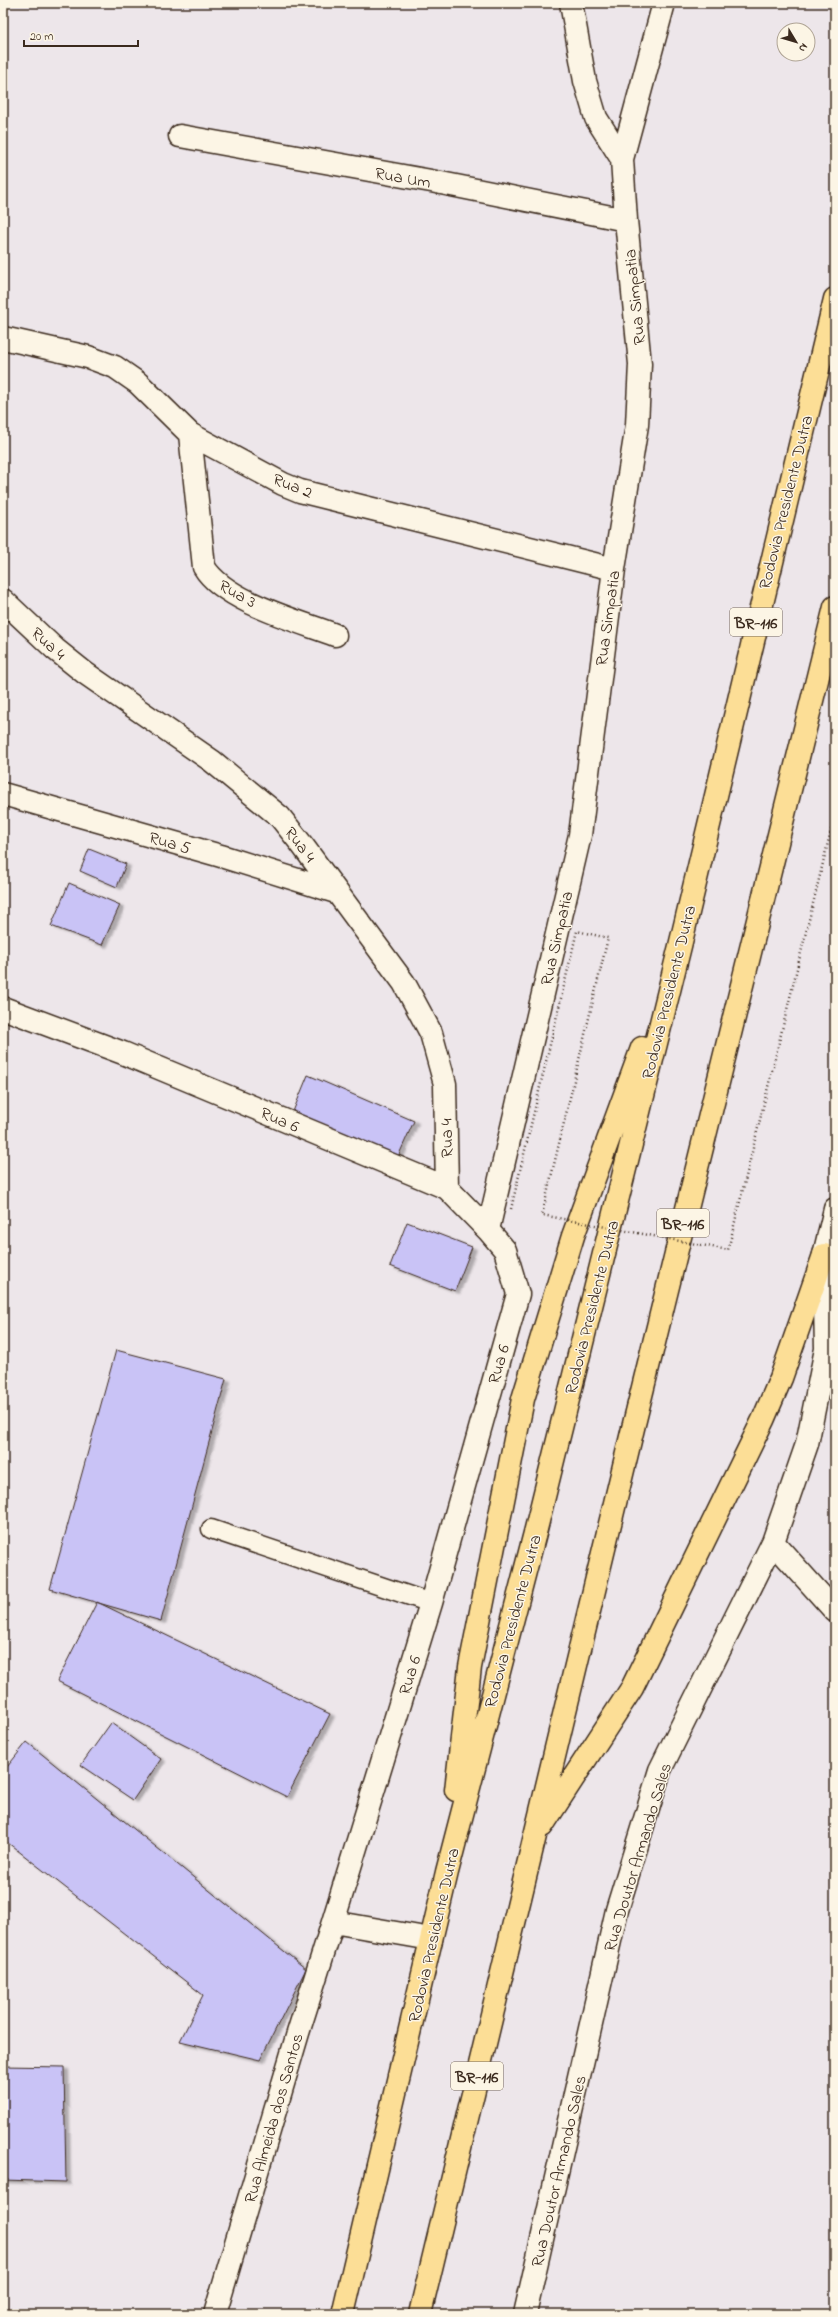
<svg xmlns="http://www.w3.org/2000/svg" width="838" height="2317" font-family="'Indie Flower',sans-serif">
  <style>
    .building { fill: #c9c3f6; stroke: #3b2a1e; filter: url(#shadow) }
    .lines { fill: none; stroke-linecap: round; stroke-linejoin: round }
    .lane-casing { stroke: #3b2a1e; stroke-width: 21 }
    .street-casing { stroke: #3b2a1e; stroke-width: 25 }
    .highway-casing { stroke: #3b2a1e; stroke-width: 25 }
    .lane { stroke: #fcf5e5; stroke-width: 18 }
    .street { stroke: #fcf5e5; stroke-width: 22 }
    .highway { stroke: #fcde96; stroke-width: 22 }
    .path-bridge { stroke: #3b2a1e; stroke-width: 2.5; stroke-dasharray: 1 3; stroke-linecap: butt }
    .labels { text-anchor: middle; stroke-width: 3; stroke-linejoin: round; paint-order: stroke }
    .shield { fill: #fcf5e5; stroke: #75675a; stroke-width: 1 }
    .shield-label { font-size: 16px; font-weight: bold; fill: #3b2a1e }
    .street-label { font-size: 17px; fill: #3b2a1e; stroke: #fcf5e5 }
  </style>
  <defs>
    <filter id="shadow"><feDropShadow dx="4.5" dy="2.5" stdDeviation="1" flood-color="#0004"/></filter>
  </defs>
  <rect width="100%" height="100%" fill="#ede6ea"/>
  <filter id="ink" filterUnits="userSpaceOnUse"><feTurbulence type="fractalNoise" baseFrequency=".025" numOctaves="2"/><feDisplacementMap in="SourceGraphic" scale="8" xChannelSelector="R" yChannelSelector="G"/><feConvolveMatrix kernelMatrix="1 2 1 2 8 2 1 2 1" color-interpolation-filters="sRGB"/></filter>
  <g filter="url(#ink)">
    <path class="building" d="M 89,849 L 126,864 L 117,887 L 80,871 Z
      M 69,883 L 120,905 L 102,945 L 51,926 Z
      M 308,1075 L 414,1121 L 397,1159 L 292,1114 Z
      M 407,1222 L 472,1247 L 455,1291 L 390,1266 Z
      M 116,1350 L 226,1379 L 161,1621 L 50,1589 Z
      M 97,1602 L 330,1714 L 287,1797 L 57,1681 Z
      M 111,1723 L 161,1759 L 133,1800 L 81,1765 Z
      M 27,1742 L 306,1969 L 260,2060 L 180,2041 L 203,1995 L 3,1839 L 3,1772 Z
      M 3,2066 L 64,2067 L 66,2182 L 3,2180 Z"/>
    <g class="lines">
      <g class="lane-casing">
        <path id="lane" d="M 211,1529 L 431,1603"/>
      </g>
      <g class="street-casing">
        <path id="street" d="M 571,3 L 585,81 L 596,118 L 622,159
          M 180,136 L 431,181 L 626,220
          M 3,338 L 88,357 L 115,367 L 138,383 L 190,434 L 283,484 L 300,491 L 614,569
          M 190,434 L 204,567 C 224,601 298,621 335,635
          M 3,600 L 55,649 L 85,673 L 212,761 L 280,817 L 303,846 L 404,983 L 431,1033 L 445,1084 L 447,1188
          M 3,794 L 221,856 L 336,892
          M 3,1008 L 123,1053 L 447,1188 L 488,1230 L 505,1250 L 518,1294 L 431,1603 L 333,1922 L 431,1939
          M 488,1230 L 580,835 L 614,569 L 637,425 L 640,364 L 626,220 L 622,159 L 664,3
          M 773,1542 L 835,1611
          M 215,2314 L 298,2033 L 333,1922
          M 525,2314 L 617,1910 L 660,1770 L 773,1542 L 807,1444 L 826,1349 L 824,1255 L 835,1209"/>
      </g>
      <g class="highway-casing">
        <path id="highway" d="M 456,1790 L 470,1667 L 523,1399 L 573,1236 L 642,1048
          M 542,1826 L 632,1688 L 763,1420 L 781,1378 L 824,1255
          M 343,2314 L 447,1872 L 536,1529 L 680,946 L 835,299
          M 420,2314 L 634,1424 L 835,607"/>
      </g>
      <use href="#lane" class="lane"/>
      <use href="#street" class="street"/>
      <use href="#highway" class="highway"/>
      <path class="path-bridge" d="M 511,1209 L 577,931 L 608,938 L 542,1215 L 728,1250 L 835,814"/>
    </g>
  </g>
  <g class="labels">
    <g class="shield">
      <rect x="730" y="608" width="52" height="28" rx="3"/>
      <rect x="657" y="1209" width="52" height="28" rx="3"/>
      <rect x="451" y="2062" width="52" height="28" rx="3"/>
    </g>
    <g class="shield-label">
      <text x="756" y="628">BR-116</text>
      <text x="683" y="1229">BR-116</text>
      <text x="477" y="2082">BR-116</text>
    </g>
    <g class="street-label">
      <text transform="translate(403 177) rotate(10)" y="6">Rua Um</text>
      <text transform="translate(634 297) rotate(-96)" y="6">Rua Simpatia</text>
      <text transform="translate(293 485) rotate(21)" y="6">Rua 2</text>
      <text transform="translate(785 502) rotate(-76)" y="6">Rodovia Presidente Dutra</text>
      <text transform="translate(238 593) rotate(29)" y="6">Rua 3</text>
      <text transform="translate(607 618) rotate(-82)" y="6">Rua Simpatia</text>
      <text transform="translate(49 643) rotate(42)" y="6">Rua 4</text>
      <text transform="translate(170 842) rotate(16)" y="6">Rua 5</text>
      <text transform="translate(301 844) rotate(52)" y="6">Rua 4</text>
      <text transform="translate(556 938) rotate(-77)" y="6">Rua Simpatia</text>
      <text transform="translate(668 992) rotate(-76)" y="6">Rodovia Presidente Dutra</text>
      <text transform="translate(280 1119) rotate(23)" y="6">Rua 6</text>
      <text transform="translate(446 1138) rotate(-91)" y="6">Rua 4</text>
      <text transform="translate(591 1307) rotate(-76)" y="6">Rodovia Presidente Dutra</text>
      <text transform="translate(498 1364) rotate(-74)" y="6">Rua 6</text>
      <text transform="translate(512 1621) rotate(-75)" y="6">Rodovia Presidente Dutra</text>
      <text transform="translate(409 1675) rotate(-73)" y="6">Rua 6</text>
      <text transform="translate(637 1857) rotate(-73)" y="6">Rua Doutor Armando Sales</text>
      <text transform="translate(433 1935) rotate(-77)" y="6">Rodovia Presidente Dutra</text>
      <text transform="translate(273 2118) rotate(-74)" y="6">Rua Almeida dos Santos</text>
      <text transform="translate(558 2171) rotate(-77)" y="6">Rua Doutor Armando Sales</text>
    </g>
  </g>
  <rect width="838" height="2317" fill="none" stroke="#fcf5e5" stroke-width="16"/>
  <rect x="8" y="8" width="822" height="2301" fill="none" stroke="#3b2a1e" stroke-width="1.5" filter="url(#ink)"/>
  <g transform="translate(796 42) rotate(128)"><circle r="19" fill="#fcf5e5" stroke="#afa495"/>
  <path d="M0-3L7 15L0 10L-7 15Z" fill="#3b2a1e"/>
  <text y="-6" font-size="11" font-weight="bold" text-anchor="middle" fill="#3b2a1e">N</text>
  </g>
  <path d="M24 40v6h114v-6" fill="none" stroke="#3b2a1e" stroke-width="2"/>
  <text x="30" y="40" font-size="12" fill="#3b2a1e" stroke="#fcf5e5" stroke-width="3" paint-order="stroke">20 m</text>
</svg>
